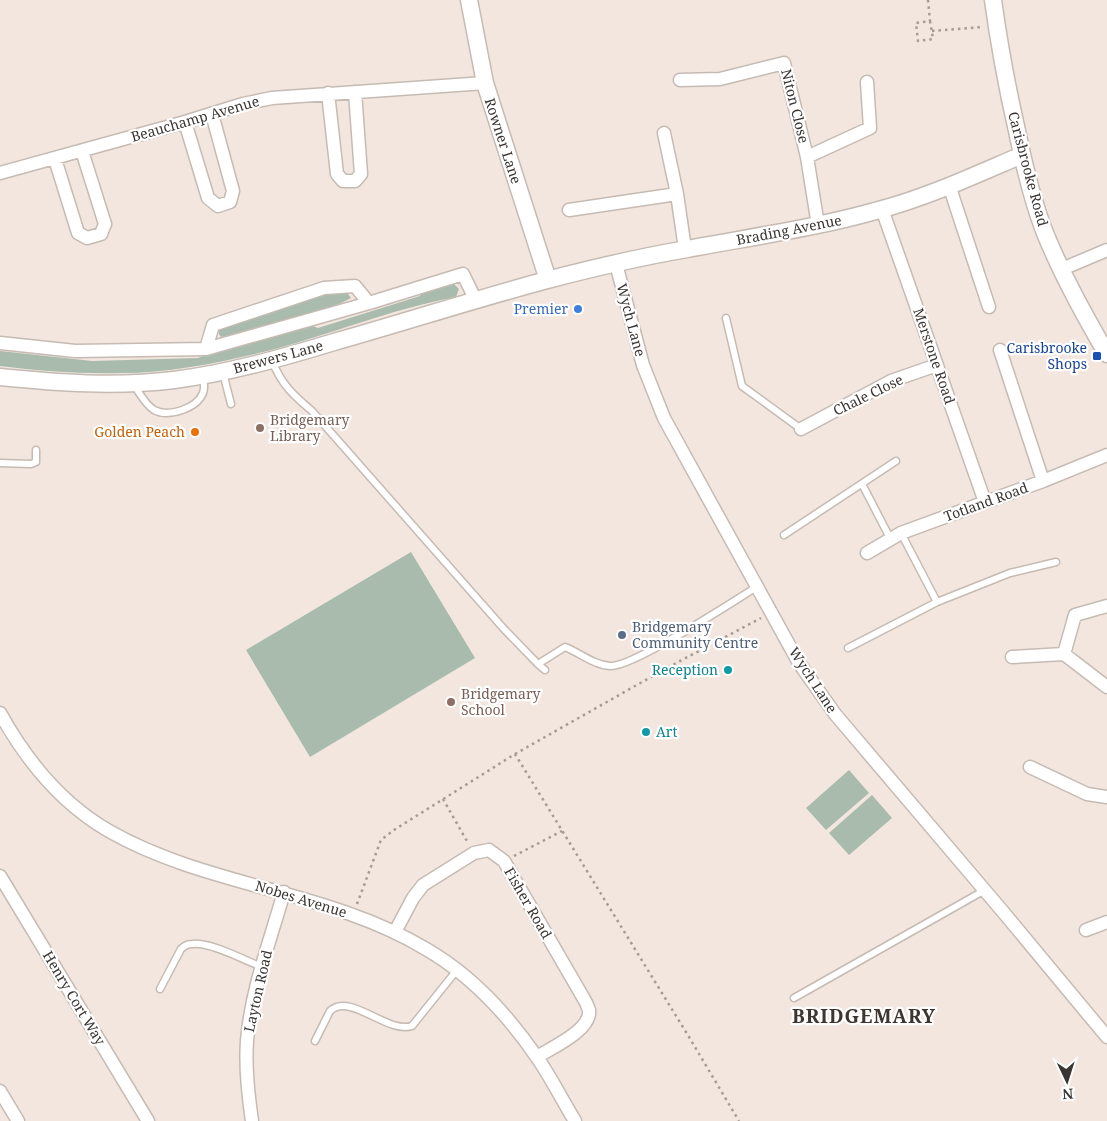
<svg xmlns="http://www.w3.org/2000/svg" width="1107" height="1121" font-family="'Noto Serif',serif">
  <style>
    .green { fill: #a8bbad }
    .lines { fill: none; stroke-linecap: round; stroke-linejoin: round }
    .service-casing { stroke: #c6bbb3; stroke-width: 9 }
    .minor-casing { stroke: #c6bbb3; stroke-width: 15 }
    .tertiary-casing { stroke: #c6bbb3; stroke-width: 19 }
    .path { stroke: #a49b95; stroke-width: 2.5; stroke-dasharray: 2.5 4; stroke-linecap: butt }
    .service { stroke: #fff; stroke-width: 6 }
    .minor { stroke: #fff; stroke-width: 12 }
    .tertiary { stroke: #fff; stroke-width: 16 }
    .shop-dot { fill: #3f7fe0; stroke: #fff; stroke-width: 2 }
    .transit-dot { fill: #1a4fb4; stroke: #fff; stroke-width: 2 }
    .education-dot { fill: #8d6e63; stroke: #fff; stroke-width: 2 }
    .food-dot { fill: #e8710a; stroke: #fff; stroke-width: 2 }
    .service-dot { fill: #5c6f8a; stroke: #fff; stroke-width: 2 }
    .culture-dot { fill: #0f9aa8; stroke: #fff; stroke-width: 2 }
    .labels { text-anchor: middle; stroke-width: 4.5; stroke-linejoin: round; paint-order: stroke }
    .street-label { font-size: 14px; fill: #3a3532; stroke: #fff }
    .shop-label { font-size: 14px; fill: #366cbe; stroke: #fff; text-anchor: end }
    .transit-label { font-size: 14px; fill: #164399; stroke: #fff; text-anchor: end }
    .education-label { font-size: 14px; fill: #785e54; stroke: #fff; text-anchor: start }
    .food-label { font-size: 14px; fill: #c56008; stroke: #fff; text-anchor: end }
    .service-label { font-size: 14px; fill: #4e5e75; stroke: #fff; text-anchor: start }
    .culture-label { font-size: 14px; fill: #0d838f; stroke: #fff; text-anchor: end }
    .district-label { font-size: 19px; font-weight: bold; letter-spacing: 1px; fill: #3e352f; stroke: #fff }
  </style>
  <rect width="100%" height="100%" fill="#f2e6de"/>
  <path class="green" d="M 453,283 L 459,289 L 456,297 C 390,309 328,336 263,352 C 217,363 168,373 121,373 C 80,374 40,371 0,366 L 0,351 L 92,361 L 198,358 L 217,350 L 313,326 L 318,328 L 420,296 L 422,292 Z
    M 321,292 L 348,294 L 351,298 C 313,319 263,327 221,337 L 219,334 L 218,326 Z
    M 411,552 L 475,658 L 310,757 L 246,650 Z
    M 849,770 L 869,793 L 826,830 L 806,808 Z
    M 872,795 L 892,818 L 849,855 L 829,833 Z"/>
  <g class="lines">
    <g class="service-casing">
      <path id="service" d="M 726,318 L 742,386 L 801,429
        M 272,361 C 282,385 293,395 312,411 L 504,629 L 538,664 L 565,647 C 580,653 594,665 610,666 C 632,668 734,601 758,586
        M 223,373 L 231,404
        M 134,385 C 140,394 145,404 154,410 C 169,418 197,408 203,393 C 205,388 204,382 203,377
        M 0,463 L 31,464 L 36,462 L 36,450
        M 862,484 L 890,538
        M 901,533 L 937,602 L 1010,573 L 1056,562
        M 784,535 L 896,461
        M 848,648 L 937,602
        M 538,664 L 545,670
        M 160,989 L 181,949 C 184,946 187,944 192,944 C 211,942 244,960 262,967
        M 794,998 L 985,890
        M 315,1041 L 330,1011 C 350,992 387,1034 412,1026 L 457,970"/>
    </g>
    <g class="minor-casing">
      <path id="minor" d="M 680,80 L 720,79 L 784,63 L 807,157 L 818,225
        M 328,93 L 337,174 L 343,181 L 355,181 L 361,174 L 355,92
        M 185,122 L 208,198 L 218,206 L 230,202 L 233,191 L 212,114
        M 664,133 L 677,194 L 685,249
        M 807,157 L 870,128 L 867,82
        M 55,159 L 78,233 L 87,238 L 101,234 L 105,224 L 82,151
        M 0,173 L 185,122 L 243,104 L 272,98 L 485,83
        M 949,185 L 989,307
        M 882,209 L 985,502
        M 569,210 L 677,194
        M 616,264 L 643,365 L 664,418 L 799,663 L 835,714 L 1004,913 L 1107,1037
        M 1062,269 L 1107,250
        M 0,343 L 75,351 L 206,349 L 369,303 L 463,274 L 476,301
        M 206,349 L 213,325 L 324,288 L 355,286 L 369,303
        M 1000,350 L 1043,481
        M 801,429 L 891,381 L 937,365
        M 867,553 L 901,533 L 1043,481 L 1107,455
        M 1107,606 L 1075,615 L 1064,654 L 1107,687
        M 1012,657 L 1064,654
        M 0,713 C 26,760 62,804 109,831 C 207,887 328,890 426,949 C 471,975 507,1014 536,1056 C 551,1077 562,1100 575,1121
        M 1030,767 L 1087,794 L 1107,797
        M 0,876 L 148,1121
        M 1086,930 L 1107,922
        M 395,932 L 413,898 L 423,885 L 474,853 L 489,850 L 504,861 L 584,999 C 586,1002 588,1007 589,1010 C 592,1030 551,1048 537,1057
        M 0,1091 L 18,1121
        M 252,1121 C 248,1094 245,1068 247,1041 C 251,991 270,941 284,892"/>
    </g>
    <g class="tertiary-casing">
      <path id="tertiary" d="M 469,0 L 485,83 L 548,280
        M 993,0 C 999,44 1007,87 1017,131 C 1024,165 1032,200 1045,233 C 1062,275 1084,315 1107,354
        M 0,377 C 58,383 116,387 174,380 C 229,373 281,358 334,342 C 405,322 476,299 547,280 C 593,268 640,257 687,249 C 751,237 816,228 879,210 C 928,197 975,175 1022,155"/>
    </g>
    <path class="path" d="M 928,0 L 930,21
      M 930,21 L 933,39 L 918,41 L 916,23 Z
      M 932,31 L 982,27
      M 515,754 L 665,669 L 761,618
      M 443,799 L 468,843
      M 514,856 L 562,831
      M 357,904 L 381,840 L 394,830 L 515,754 L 689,1037 L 739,1121"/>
    <use href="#service" class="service"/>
    <use href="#minor" class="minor"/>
    <use href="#tertiary" class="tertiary"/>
  </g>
  <circle class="shop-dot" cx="578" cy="309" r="5"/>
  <rect class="transit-dot" x="1092" y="351" width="10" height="10" rx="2.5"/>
  <g class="education-dot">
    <circle cx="260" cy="428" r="5"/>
    <circle cx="451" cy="702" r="5"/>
  </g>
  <circle class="food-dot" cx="195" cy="432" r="5"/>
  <circle class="service-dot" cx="622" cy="635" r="5"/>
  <g class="culture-dot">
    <circle cx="728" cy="670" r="5"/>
    <circle cx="646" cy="732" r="5"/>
  </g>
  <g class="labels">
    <g class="street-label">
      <text transform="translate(795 106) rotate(76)" y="5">Niton Close</text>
      <text transform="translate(195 119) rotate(-16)" y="5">Beauchamp Avenue</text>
      <text transform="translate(503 141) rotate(72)" y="5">Rowner Lane</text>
      <text transform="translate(1028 169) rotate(75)" y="5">Carisbrooke Road</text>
      <text transform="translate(789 230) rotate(-11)" y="5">Brading Avenue</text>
      <text transform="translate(631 320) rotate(75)" y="5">Wych Lane</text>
      <text transform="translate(934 356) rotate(71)" y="5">Merstone Road</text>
      <text transform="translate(278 357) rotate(-15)" y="5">Brewers Lane</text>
      <text transform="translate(868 395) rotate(-26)" y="5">Chale Close</text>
      <text transform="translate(986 502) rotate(-20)" y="5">Totland Road</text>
      <text transform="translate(813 680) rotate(57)" y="5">Wych Lane</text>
      <text transform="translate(301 899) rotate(17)" y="5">Nobes Avenue</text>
      <text transform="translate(528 903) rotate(60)" y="5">Fisher Road</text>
      <text transform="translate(258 991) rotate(-77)" y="5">Layton Road</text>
      <text transform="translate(74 998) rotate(59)" y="5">Henry Cort Way</text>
    </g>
    <g class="shop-label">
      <text x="568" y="314">Premier</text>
    </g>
    <g class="transit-label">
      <text x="1087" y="353">Carisbrooke<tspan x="1087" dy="16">Shops</tspan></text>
    </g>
    <g class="education-label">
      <text x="270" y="425">Bridgemary<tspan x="270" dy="16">Library</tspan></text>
      <text x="461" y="699">Bridgemary<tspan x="461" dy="16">School</tspan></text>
    </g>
    <g class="food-label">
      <text x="185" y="437">Golden Peach</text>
    </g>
    <g class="service-label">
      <text x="632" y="632">Bridgemary<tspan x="632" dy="16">Community Centre</tspan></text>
    </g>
    <g class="culture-label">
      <text x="718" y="675">Reception</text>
      <text x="656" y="737" text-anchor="start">Art</text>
    </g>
    <g class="district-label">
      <text x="864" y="1023">BRIDGEMARY</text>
    </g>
  </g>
  <g transform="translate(1067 1081) rotate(176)" stroke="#ffffff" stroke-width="4" paint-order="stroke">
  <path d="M0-4L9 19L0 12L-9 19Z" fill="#3a3532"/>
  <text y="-8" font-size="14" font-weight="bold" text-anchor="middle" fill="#3a3532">N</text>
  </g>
</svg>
